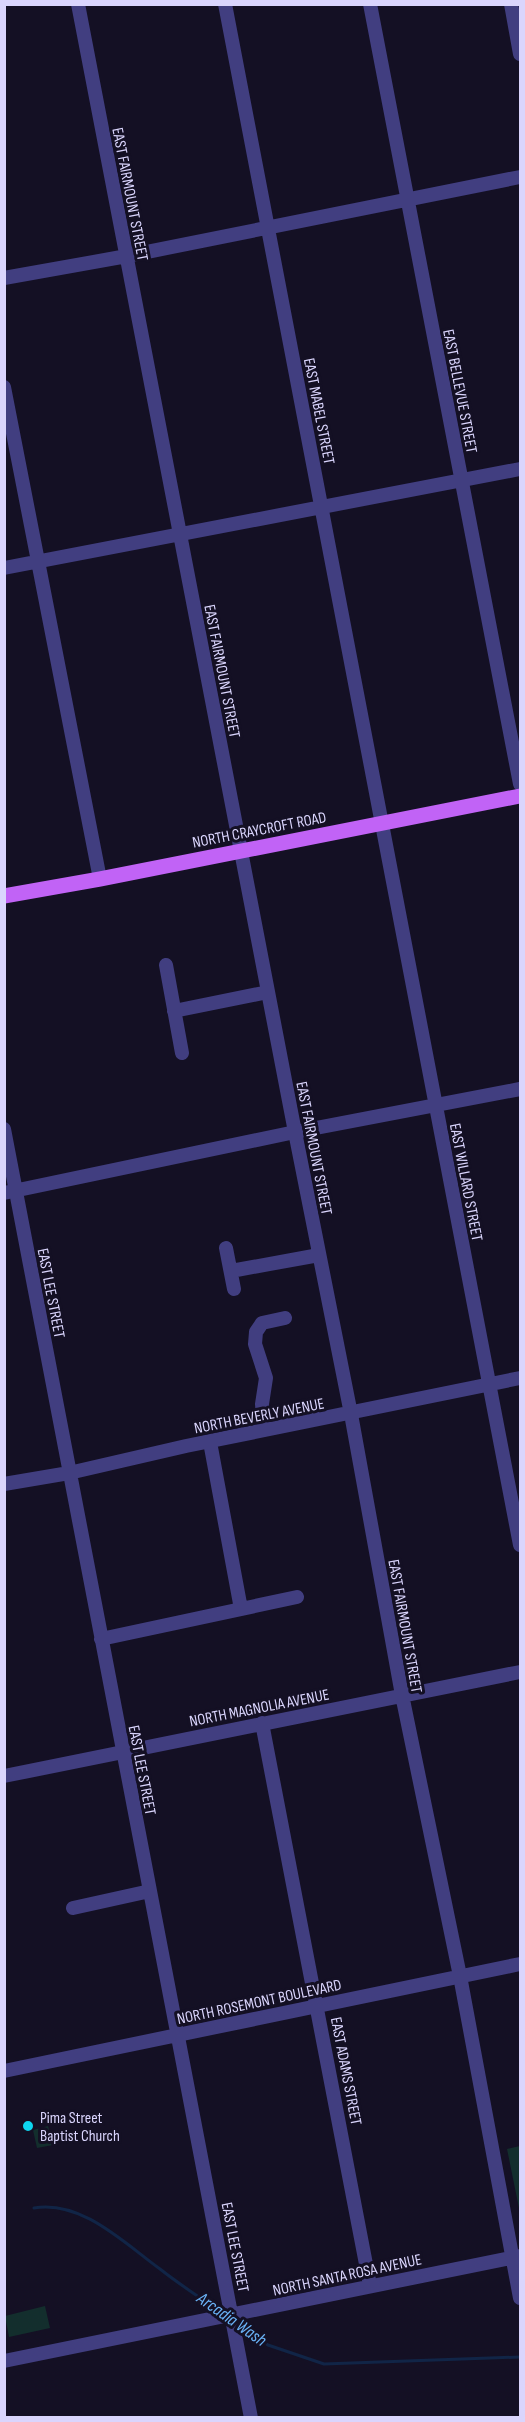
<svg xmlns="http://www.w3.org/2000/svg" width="525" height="2422" font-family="'Sofia Sans Condensed',sans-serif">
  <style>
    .green { fill: #132e2d }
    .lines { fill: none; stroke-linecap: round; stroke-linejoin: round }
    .stream { stroke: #112547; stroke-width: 3 }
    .minor { stroke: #413e80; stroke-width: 14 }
    .major { stroke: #c163f6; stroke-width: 15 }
    .poi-dot { fill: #0ed6f0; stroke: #141024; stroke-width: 2 }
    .labels { text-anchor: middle; stroke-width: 6; stroke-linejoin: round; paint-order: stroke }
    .street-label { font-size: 16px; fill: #dad5fd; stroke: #141024 }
    .poi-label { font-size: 16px; fill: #dad5fd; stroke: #141024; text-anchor: start }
    .water-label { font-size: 18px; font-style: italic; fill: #6ab3f7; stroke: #141024 }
  </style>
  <rect width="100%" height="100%" fill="#141024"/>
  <path class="green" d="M 48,2126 L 53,2145 L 37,2148 L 33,2130 Z
    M 520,2146 L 520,2213 L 507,2149 Z
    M 45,2306 L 50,2328 L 9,2337 L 5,2316 Z"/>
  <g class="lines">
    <path class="stream" d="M 34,2208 C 82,2200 124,2243 160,2269 C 179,2284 200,2298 221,2312
      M 238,2324 L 268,2345 L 324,2364 L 520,2357"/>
    <path class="minor" d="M 78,4 L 295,1132 L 351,1414 L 402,1695 L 460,1976 L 520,2298
      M 225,4 L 520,1545
      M 370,4 L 520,784
      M 511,4 L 520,54
      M 4,278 L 127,256 L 520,177
      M 4,387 L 100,879
      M 4,568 L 520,469
      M 166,965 L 182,1053
      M 174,1011 L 268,992
      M 4,1129 L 251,2418
      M 4,1193 L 295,1132 L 520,1089
      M 226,1248 L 234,1289
      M 231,1271 L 319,1255
      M 264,1430 L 262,1404 L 266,1378 L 255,1344 L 256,1332 L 262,1323 L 285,1318
      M 210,1442 L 241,1609
      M 4,1484 L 69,1473 L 186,1446 L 520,1378
      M 101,1639 L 297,1597
      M 262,1723 L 370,2285
      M 4,1776 L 520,1672
      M 73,1908 L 150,1891
      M 4,2071 L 520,1964
      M 4,2361 L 520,2256"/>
    <path class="major" d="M 4,896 L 100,879 L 520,796"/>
  </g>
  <circle class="poi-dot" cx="28" cy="2126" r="6"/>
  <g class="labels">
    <g class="street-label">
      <text transform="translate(131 194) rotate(79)" y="6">EAST FAIRMOUNT STREET</text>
      <text transform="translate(461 391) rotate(79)" y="6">EAST BELLEVUE STREET</text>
      <text transform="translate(320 411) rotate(79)" y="6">EAST MABEL STREET</text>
      <text transform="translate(223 671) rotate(79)" y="6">EAST FAIRMOUNT STREET</text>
      <text transform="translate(259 829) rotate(-11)" y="6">NORTH CRAYCROFT ROAD</text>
      <text transform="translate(315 1148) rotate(79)" y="6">EAST FAIRMOUNT STREET</text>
      <text transform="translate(467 1182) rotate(79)" y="6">EAST WILLARD STREET</text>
      <text transform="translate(52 1293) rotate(79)" y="6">EAST LEE STREET</text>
      <text transform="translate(259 1415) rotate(-11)" y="6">NORTH BEVERLY AVENUE</text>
      <text transform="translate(406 1626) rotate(80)" y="6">EAST FAIRMOUNT STREET</text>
      <text transform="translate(259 1707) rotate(-11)" y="6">NORTH MAGNOLIA AVENUE</text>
      <text transform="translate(143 1770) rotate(79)" y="6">EAST LEE STREET</text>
      <text transform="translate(259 2001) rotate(-12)" y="6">NORTH ROSEMONT BOULEVARD</text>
      <text transform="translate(347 2071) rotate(79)" y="6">EAST ADAMS STREET</text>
      <text transform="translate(236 2247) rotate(79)" y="6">EAST LEE STREET</text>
      <text transform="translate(347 2274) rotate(-12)" y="6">NORTH SANTA ROSA AVENUE</text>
    </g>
    <g class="poi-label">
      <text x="40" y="2123">Pima Street<tspan x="40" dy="18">Baptist Church</tspan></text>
    </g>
    <g class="water-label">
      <text transform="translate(232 2319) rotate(35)" y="6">Arcadia Wash</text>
    </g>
  </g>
  <rect width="525" height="2422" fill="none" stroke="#dad5fd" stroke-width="12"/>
</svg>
